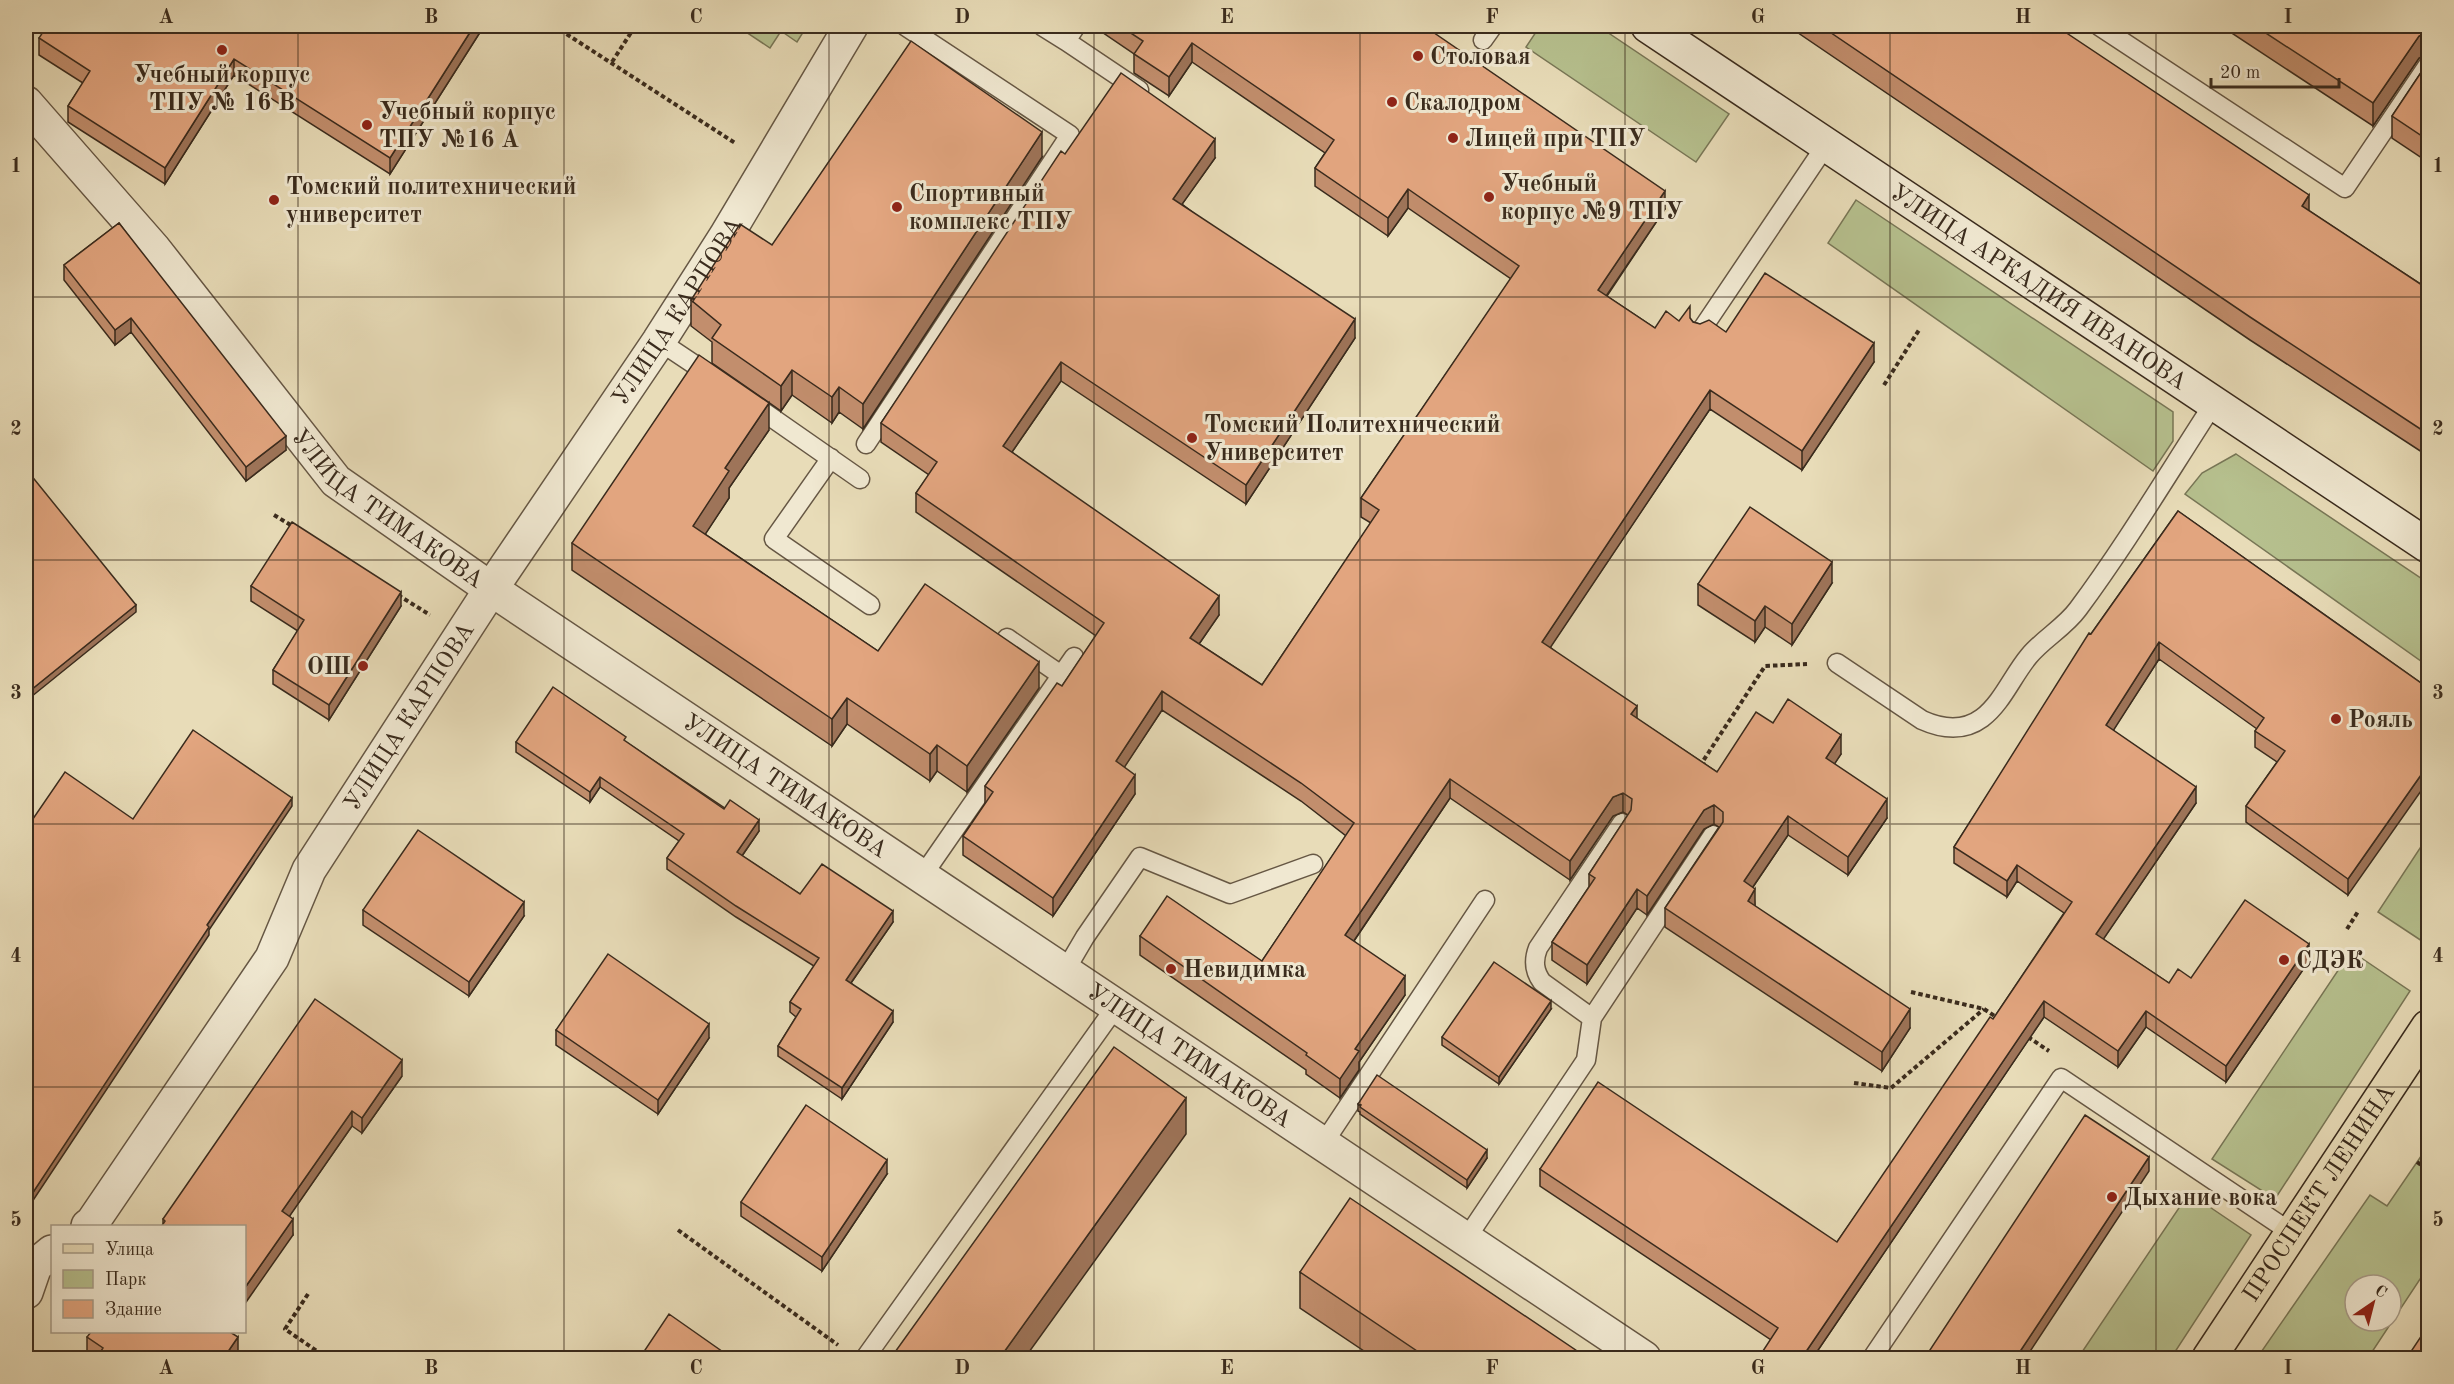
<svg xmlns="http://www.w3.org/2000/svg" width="2454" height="1384" font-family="'Old Standard TT',serif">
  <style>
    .green { fill: #b6c08e; stroke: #787656; stroke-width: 1.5; fill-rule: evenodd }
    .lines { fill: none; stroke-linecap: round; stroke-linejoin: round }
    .lane-casing { stroke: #665744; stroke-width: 21 }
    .street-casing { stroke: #665744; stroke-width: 36 }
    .secondary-casing { stroke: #3a2b1d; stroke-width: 36 }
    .primary-casing { stroke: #3a2b1d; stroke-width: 36 }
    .path { stroke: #3a2b1d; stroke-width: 4; stroke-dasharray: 4.5 3; stroke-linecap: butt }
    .lane { stroke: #f0e8d1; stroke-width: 18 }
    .street { stroke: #f0e8d1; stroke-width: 33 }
    .secondary { stroke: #f0e8d1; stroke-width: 33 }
    .primary { stroke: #e8dcb8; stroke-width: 33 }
    .wall { fill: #c28e6d; stroke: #3a2b1d; stroke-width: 1.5 }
    .shaded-wall { fill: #9e7459; stroke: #3a2b1d; stroke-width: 1.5 }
    .building { fill: #e2a57f; stroke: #3a2b1d; stroke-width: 1.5 }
    .grid { fill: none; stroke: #3a2b1d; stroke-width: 1.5; stroke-opacity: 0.55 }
    .poi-dot { fill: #8f2418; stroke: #f0e8d1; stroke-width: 2 }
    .labels { text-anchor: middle; stroke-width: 6; stroke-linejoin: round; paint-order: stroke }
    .poi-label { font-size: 24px; font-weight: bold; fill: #3a2b1d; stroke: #f0e8d1; text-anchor: start }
    .street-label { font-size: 24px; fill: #3a2b1d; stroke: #f0e8d1 }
    .neatline { fill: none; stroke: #3a2b1d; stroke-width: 2 }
    .grid-label { font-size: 20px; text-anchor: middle; font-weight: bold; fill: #3a2b1d }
  </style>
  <rect width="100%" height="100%" fill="#e8dcb8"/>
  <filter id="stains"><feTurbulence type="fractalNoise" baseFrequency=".00333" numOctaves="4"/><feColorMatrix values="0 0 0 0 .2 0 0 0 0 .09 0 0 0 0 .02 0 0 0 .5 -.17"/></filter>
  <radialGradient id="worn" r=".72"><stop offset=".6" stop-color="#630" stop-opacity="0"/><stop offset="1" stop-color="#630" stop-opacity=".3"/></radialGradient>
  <path class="green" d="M 737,26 L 807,26 L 797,42 L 781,31 L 770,48 Z
    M 1540,26 L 1598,26 L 1729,114 L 1696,162 L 1526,47 Z
    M 1856,200 L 2173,412 L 2173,441 L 2153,471 L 1828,243 Z
    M 2236,454 L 2428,583 L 2428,666 L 2185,494 L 2202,473 Z
    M 2428,836 L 2428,945 L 2378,912 Z
    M 2351,951 L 2410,991 L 2275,1199 L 2212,1159 Z
    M 2428,1146 L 2428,1267 L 2368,1358 L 2257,1358 L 2370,1195 L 2387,1206 ZM 2355,1285 L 2391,1285 L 2391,1321 L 2355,1321 Z
    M 2189,1193 L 2251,1235 L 2171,1358 L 2078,1358 Z"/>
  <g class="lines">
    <g class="lane-casing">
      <path id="lane" d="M 1042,26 L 1066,41 L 1076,26
        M 2099,26 L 2345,188 L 2428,65
        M 1483,40 L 1493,26
        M 1066,41 L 1139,90
        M 1700,332 L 1826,145
        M 659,341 L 713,377
        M 748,401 L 860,479
        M 866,444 L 1070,135 L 905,26
        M 831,458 L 774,539 L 870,605
        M 1007,638 L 1061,675
        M 1837,663 L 1922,720 C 1942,729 1963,732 1982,718 C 2002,703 2013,675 2029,656 C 2043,639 2065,627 2078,609 C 2127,543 2169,472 2214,403
        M 923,875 L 1074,657
        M 1065,971 L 1085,937 L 1140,857 L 1230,894 L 1313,864
        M 1592,1018 L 1542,982 C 1534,971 1533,961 1538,948 L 1622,823
        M 1323,1144 L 1485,900
        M 1466,1239 L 1586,1060 L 1592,1018 L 1713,835
        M 865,1358 L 1117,1005
        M 1872,1358 L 2061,1078 L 2292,1233"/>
    </g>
    <g class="street-casing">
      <g id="street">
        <path id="s1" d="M 26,103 L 154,249 L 336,481 L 491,589 L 1644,1358"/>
        <path id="s2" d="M 88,1226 L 92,1223 L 272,958 L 309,870 L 491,589 L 659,341 L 726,236 L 851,26"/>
        <path d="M 26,1292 L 35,1266 L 52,1252"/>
      </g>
    </g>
    <g class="secondary-casing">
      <g id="secondary">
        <path id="s3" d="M 1648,26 L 2428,546"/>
      </g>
    </g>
    <g class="primary-casing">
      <g id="primary">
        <path id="s4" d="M 2209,1358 L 2428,1027"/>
      </g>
    </g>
    <path class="path" d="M 554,26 L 735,143
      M 612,62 L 632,31 L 659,26
      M 1884,385 L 1919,330
      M 274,515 L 294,527
      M 398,595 L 430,615
      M 1704,767 L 1703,761 L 1765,666 L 1807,664
      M 2347,929 L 2359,910
      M 1911,992 L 1984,1009 L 1999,1019
      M 2028,1037 L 2049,1051
      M 1854,1083 L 1891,1088 L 1984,1009
      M 2417,1162 L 2428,1170
      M 678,1230 L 838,1345
      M 308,1294 L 285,1329 L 327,1358"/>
    <use href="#lane" class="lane"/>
    <use href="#street" class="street"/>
    <use href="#secondary" class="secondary"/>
    <use href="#primary" class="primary"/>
  </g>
  <path class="wall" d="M 484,26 L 390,174 L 234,75 L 165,184 L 68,122 L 68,106 L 83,83 L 39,55 L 39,38 Z
    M 1099,26 L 1424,26 L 1665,209 L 1607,296 L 1655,328 L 1690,318 L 1693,322 L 1726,332 L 1874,362 L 1802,470 L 1710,409 L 1550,647 L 1637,719 L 1717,772 L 1773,723 L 1841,754 L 1834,764 L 1887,818 L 1848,875 L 1788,835 L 1753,887 L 1755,906 L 1910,1028 L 1882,1071 L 1665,927 L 1665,908 L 1719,827 L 1714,824 L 1704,829 L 1647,915 L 1637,908 L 1587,984 L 1552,960 L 1552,942 L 1589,887 L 1589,874 L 1628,815 L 1623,812 L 1613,816 L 1570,880 L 1450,798 L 1354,941 L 1405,995 L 1359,1062 L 1359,1070 L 1340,1098 L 1306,1074 L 1306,1070 L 1140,955 L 1140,936 L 1262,961 L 1346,836 L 1301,801 L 1162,710 L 1124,767 L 1135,794 L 1053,916 L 963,855 L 963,836 L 985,804 L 985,786 L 1062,686 L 1096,636 L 916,512 L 916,493 L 929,475 L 881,442 L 881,423 L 1065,154 L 1215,158 L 1182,204 L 1355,338 L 1246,504 L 1061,381 L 1012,452 L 1219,615 L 1199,644 L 1262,685 L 1371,523 L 1361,517 L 1361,498 L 1511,279 L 1408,208 L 1388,236 L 1315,186 L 1315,168 L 1325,153 L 1192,62 L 1169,96 L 1134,73 L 1134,54 L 1099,30 Z
    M 1788,26 L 2056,26 L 2309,211 L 2428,289 L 2428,456 L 2250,340 Z
    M 2221,26 L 2428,26 L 2428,54 L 2419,58 L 2373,126 Z
    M 2428,62 L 2428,162 L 2392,138 L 2392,116 Z
    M 1042,157 L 863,429 L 839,412 L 832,423 L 792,395 L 781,411 L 712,363 L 712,342 L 691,326 L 691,300 L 772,245 Z
    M 119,223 L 286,450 L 246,481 L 131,332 L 115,345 L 64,280 L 64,265 Z
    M 769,430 L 729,488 L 729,498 L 705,534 L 878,651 L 1039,688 L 967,792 L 937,771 L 930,781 L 847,724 L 832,746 L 572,570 L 572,543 Z
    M 2178,511 L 2428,688 L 2348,895 L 2246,822 L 2246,806 L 2277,762 L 2255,747 L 2255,731 L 2257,729 L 2159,659 L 2113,730 L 2196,803 L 2103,939 L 2169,983 L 2191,978 L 2309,961 L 2226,1082 L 2146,1027 L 2118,1067 L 2044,1017 L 1812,1359 L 1759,1359 L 1771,1340 L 1540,1186 L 1540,1169 L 1837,1242 L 1993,1019 L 2064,913 L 2017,881 L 2007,897 L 1954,863 L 1954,847 L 2091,634 Z
    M 1832,583 L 1792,645 L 1765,627 L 1755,642 L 1698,605 L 1698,584 Z
    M 251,586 L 401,606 L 329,720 L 273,684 L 273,670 L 298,631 L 251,601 Z
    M 516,742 L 626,742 L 759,831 L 742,856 L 800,894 L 893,922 L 851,983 L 893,1022 L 842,1099 L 778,1056 L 778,1046 L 796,1017 L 790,1012 L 790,1002 L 814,966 L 736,917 L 667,869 L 667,858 L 679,841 L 600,787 L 590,802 L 516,752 Z
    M 363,910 L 524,916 L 469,996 L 363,925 Z
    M 1551,1009 L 1499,1084 L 1442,1045 L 1442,1037 Z
    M 556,1030 L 709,1038 L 658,1114 L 556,1045 Z
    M 402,1076 L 362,1133 L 352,1126 L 289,1216 L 293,1235 L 163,1223 L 163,1219 Z
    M 1358,1104 L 1487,1158 L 1467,1188 L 1360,1114 L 1360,1112 L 1358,1111 Z
    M 887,1174 L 822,1271 L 741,1216 L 741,1202 Z
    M 1300,1272 L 1589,1359 L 1376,1359 L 1300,1308 Z
    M 87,1337 L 238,1353 L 234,1359 L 95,1359 L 87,1353 Z"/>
  <path class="shaded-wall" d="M 474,26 L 484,26 L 390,174 L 390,158 Z
    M 2428,32 L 2428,54 L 2419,58 L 2373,126 L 2373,103 L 2419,36 Z
    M 1192,43 L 1192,62 L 1169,96 L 1169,77 Z
    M 234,59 L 234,75 L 165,184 L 165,168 Z
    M 1042,132 L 1042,157 L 863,429 L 863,404 Z
    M 1215,139 L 1215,158 L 1173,217 L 1173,199 Z
    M 33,182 L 33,190 L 26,196 L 26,189 Z
    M 1408,189 L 1408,208 L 1388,236 L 1388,218 Z
    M 1665,191 L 1665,209 L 1598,308 L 1598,290 Z
    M 2309,195 L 2309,217 L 2302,206 Z
    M 131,318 L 131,332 L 115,345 L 115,330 Z
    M 1355,319 L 1355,338 L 1246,504 L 1246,485 Z
    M 1874,343 L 1874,362 L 1802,470 L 1802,451 Z
    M 1061,362 L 1061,381 L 1003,465 L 1003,446 Z
    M 792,370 L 792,395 L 781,411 L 781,386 Z
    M 839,387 L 839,412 L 832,423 L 832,397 Z
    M 1710,390 L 1710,409 L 1542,660 L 1542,642 Z
    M 769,403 L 769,430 L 729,488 L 729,498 L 693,553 L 693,526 L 725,468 Z
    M 286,436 L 286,450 L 246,481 L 246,467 Z
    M 1832,562 L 1832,583 L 1792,645 L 1792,624 Z
    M 401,592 L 401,606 L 329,720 L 329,705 Z
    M 1219,596 L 1219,615 L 1190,657 L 1190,638 Z
    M 136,605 L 136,612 L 26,701 L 26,694 Z
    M 1765,606 L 1765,627 L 1755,642 L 1755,621 Z
    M 2159,642 L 2159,659 L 2106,742 L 2106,725 Z
    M 1039,662 L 1039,688 L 967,792 L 967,766 Z
    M 1162,691 L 1162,710 L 1116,780 L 1116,761 Z
    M 847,698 L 847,724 L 832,746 L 832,719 Z
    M 1637,706 L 1637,724 L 1631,714 Z
    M 1841,735 L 1841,754 L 1826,777 L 1826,758 Z
    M 937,745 L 937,771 L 930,781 L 930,754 Z
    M 2428,765 L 2428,781 L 2348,895 L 2348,879 Z
    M 1135,775 L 1135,794 L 1053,916 L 1053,898 Z
    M 600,777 L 600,787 L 590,802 L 590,792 Z
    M 1450,779 L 1450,798 L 1345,954 L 1345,935 Z
    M 2196,787 L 2196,803 L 2096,950 L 2096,934 Z
    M 1623,793 L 1623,812 L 1613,816 L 1570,880 L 1570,861 L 1613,797 Z
    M 292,798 L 292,806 L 209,930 L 209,935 L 26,1211 L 26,1203 L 207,925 Z
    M 1887,799 L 1887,818 L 1848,875 L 1848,857 Z
    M 1714,805 L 1714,824 L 1704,829 L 1647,915 L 1647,896 L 1704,810 Z
    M 1788,816 L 1788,835 L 1744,900 L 1744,881 Z
    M 759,820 L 759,831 L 737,863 L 737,852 Z
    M 2017,865 L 2017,881 L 2007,897 L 2007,881 Z
    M 1637,889 L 1637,908 L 1587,984 L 1587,965 Z
    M 1755,889 L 1755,908 L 1748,901 Z
    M 524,902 L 524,916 L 469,996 L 469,982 Z
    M 893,911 L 893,922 L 846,990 L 846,980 Z
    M 2309,944 L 2309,961 L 2226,1082 L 2226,1066 Z
    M 1405,976 L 1405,995 L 1359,1062 L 1359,1070 L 1340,1098 L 1340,1079 L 1355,1049 Z
    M 1551,1001 L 1551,1009 L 1499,1084 L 1499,1077 Z
    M 2044,1001 L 2044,1017 L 1812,1359 L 1801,1359 Z
    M 1910,1009 L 1910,1028 L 1882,1071 L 1882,1052 Z
    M 893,1011 L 893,1022 L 842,1099 L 842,1088 Z
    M 2146,1011 L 2146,1027 L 2118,1067 L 2118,1051 Z
    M 709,1024 L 709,1038 L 658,1114 L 658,1100 Z
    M 402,1060 L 402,1076 L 362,1133 L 362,1118 Z
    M 1186,1098 L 1186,1134 L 1024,1359 L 999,1359 Z
    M 352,1111 L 352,1126 L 282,1227 L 282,1211 Z
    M 1487,1150 L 1487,1158 L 1467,1188 L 1467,1180 Z
    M 2149,1157 L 2149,1171 L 2025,1359 L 2015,1359 Z
    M 887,1160 L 887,1174 L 822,1271 L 822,1257 Z
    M 293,1219 L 293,1235 L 244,1305 L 244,1289 Z
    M 238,1337 L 238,1353 L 234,1359 L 223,1359 Z"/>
  <path class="building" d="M 47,26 L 474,26 L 390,158 L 234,59 L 165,168 L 68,106 L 90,71 L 39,38 Z
    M 1120,26 L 1424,26 L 1665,191 L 1598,290 L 1655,328 L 1666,311 L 1679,321 L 1690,306 L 1690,318 L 1693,322 L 1700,324 L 1709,320 L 1726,332 L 1765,273 L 1874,343 L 1802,451 L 1710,390 L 1542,642 L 1637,706 L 1631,714 L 1717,772 L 1756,712 L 1773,723 L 1788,699 L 1841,735 L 1826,758 L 1887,799 L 1848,857 L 1788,816 L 1744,881 L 1755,889 L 1748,901 L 1910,1009 L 1882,1052 L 1665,908 L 1723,822 L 1723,812 L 1714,805 L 1704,810 L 1647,896 L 1637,889 L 1587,965 L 1552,942 L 1595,878 L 1589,874 L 1631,810 L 1632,799 L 1623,793 L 1613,797 L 1570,861 L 1450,779 L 1345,935 L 1405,976 L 1355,1049 L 1359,1051 L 1340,1079 L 1306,1055 L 1307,1053 L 1140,936 L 1167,896 L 1262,961 L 1354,823 L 1301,783 L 1162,691 L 1116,761 L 1135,775 L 1053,898 L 963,836 L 993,792 L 985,786 L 1057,683 L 1062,686 L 1104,623 L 916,493 L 937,462 L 881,423 L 1061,151 L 1065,154 L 1121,73 L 1215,139 L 1173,199 L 1355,319 L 1246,485 L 1061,362 L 1003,446 L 1219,596 L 1190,638 L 1262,685 L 1379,510 L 1361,498 L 1519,266 L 1408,189 L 1388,218 L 1315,168 L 1334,140 L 1192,43 L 1169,77 L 1134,54 L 1143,41 Z
    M 1821,26 L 2056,26 L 2309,195 L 2302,206 L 2428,289 L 2428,434 L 2250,317 Z
    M 2255,26 L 2428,26 L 2428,32 L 2419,36 L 2373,103 Z
    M 911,41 L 1042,132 L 863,404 L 839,387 L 832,397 L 792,370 L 781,386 L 712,338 L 721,325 L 691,300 L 740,224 L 772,245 Z
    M 2428,62 L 2428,140 L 2392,116 Z
    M 26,174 L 33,182 L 26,189 Z
    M 119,223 L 286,436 L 246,467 L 131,318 L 115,330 L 64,265 Z
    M 699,355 L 769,403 L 725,468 L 729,471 L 693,526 L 878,651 L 925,584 L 1039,662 L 967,766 L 937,745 L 930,754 L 847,698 L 832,719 L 572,543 Z
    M 26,469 L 136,605 L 26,694 Z
    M 1750,507 L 1832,562 L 1792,624 L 1765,606 L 1755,621 L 1698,584 Z
    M 2178,511 L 2428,688 L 2428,765 L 2348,879 L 2246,806 L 2285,751 L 2255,731 L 2264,718 L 2159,642 L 2106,725 L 2196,787 L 2096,934 L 2169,983 L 2178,969 L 2191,978 L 2245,900 L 2309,944 L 2226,1066 L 2146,1011 L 2118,1051 L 2044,1001 L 1801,1359 L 1760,1359 L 1759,1357 L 1778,1328 L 1540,1169 L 1598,1082 L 1837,1242 L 1990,1017 L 1993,1019 L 2072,902 L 2017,865 L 2007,881 L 1954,847 L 2089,633 L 2091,634 Z
    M 292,522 L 401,592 L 329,705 L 273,670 L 304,620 L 251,586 Z
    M 553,687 L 626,737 L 624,740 L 724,809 L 730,800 L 759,820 L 737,852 L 800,894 L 822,864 L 893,911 L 846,980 L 893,1011 L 842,1088 L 778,1046 L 801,1009 L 790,1002 L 819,958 L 736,906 L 667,858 L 684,834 L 600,777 L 590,792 L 516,742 Z
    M 193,730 L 292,798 L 207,925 L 209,927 L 26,1203 L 26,829 L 65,772 L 133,819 Z
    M 418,830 L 524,902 L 469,982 L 363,910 Z
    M 608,954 L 709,1024 L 658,1100 L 556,1030 Z
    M 1494,962 L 1551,1001 L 1499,1077 L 1442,1037 Z
    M 315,999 L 402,1060 L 362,1118 L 352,1111 L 282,1211 L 293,1219 L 244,1289 L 244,1227 L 161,1227 L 165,1221 L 163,1219 Z
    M 1114,1047 L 1186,1098 L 999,1359 L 890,1359 Z
    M 1377,1075 L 1487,1150 L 1467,1180 L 1360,1107 L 1361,1105 L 1358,1104 Z
    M 806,1105 L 887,1160 L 822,1257 L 741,1202 Z
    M 2085,1115 L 2149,1157 L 2015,1359 L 1924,1359 Z
    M 1350,1198 L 1589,1359 L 1429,1359 L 1300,1272 Z
    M 669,1314 L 733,1359 L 639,1359 Z
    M 2428,1326 L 2428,1359 L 2406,1359 Z
    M 91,1332 L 230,1332 L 238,1337 L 223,1359 L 96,1359 L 103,1348 L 87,1337 Z"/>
  <path class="grid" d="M 298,26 L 298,1358M 564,26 L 564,1358M 829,26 L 829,1358M 1094,26 L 1094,1358M 1360,26 L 1360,1358M 1625,26 L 1625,1358M 1890,26 L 1890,1358M 2156,26 L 2156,1358M 26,297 L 2428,297M 26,560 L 2428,560M 26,824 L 2428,824M 26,1087 L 2428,1087"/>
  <g class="poi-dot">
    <circle cx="222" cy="50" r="6"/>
    <circle cx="1418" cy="56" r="6"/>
    <circle cx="1392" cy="102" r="6"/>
    <circle cx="367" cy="125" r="6"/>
    <circle cx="1453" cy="138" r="6"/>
    <circle cx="1489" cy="197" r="6"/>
    <circle cx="274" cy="200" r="6"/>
    <circle cx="897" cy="207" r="6"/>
    <circle cx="1192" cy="438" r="6"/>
    <circle cx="363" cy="666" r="6"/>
    <circle cx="2336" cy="719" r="6"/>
    <circle cx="2284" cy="960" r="6"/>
    <circle cx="1171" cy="969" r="6"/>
    <circle cx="2112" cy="1197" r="6"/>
  </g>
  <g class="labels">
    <g class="poi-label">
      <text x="1430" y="64">Столовая</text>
      <text x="222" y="82" text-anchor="middle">Учебный корпус<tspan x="222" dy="28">ТПУ № 16 В</tspan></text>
      <text x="1404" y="110">Скалодром</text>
      <text x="379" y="119">Учебный корпус<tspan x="379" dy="28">ТПУ №16 А</tspan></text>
      <text x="1465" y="146">Лицей при ТПУ</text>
      <text x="1501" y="191">Учебный<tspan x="1501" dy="28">корпус №9 ТПУ</tspan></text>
      <text x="286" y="194">Томский политехнический<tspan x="286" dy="28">университет</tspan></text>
      <text x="909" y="201">Спортивный<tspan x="909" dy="28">комплекс ТПУ</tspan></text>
      <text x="1204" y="432">Томский Политехнический<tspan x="1204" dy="28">Университет</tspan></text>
      <text x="351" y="674" text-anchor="end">ОШ</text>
      <text x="2348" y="727">Рояль</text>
      <text x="2296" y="968">СДЭК</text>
      <text x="1183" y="977">Невидимка</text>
      <text x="2124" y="1205">Дыхание вока</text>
    </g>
    <g class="street-label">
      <text dy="8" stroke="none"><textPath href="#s3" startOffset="470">УЛИЦА АРКАДИЯ ИВАНОВА</textPath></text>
      <text dy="8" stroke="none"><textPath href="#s2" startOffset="1090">УЛИЦА КАРПОВА</textPath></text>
      <text dy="8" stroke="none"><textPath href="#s1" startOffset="546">УЛИЦА ТИМАКОВА</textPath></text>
      <text dy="8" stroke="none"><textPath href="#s2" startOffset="604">УЛИЦА КАРПОВА</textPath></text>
      <text dy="8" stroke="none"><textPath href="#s1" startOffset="1032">УЛИЦА ТИМАКОВА</textPath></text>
      <text dy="8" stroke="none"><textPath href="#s1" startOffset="1518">УЛИЦА ТИМАКОВА</textPath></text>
      <text dy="8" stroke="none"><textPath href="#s4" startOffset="198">ПРОСПЕКТ ЛЕНИНА</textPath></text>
    </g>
  </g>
  <rect width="2454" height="1384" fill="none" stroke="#e8dcb8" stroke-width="66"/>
  <rect x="51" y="1225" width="195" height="108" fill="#f0e8d1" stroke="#a79c89" stroke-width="1.5"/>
  <rect x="63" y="1244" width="30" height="9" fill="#e8dcb8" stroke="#a79c89" stroke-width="1.5"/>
  <text x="105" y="1255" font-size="18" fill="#3a2b1d">Улица</text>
  <rect x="63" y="1270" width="30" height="18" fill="#b6c08e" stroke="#a79c89" stroke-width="1.5"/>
  <text x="105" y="1285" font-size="18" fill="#3a2b1d">Парк</text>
  <rect x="63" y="1300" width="30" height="18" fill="#e2a57f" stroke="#a79c89" stroke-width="1.5"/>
  <text x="105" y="1315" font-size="18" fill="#3a2b1d">Здание</text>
  <g transform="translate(2373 1303) rotate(35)"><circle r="28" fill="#f0e8d1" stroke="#a79c89" stroke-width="1.5"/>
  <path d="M0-4.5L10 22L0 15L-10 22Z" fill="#8f2418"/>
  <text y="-9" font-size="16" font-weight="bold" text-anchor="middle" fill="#3a2b1d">С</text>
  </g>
  <path d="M2211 78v9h128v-9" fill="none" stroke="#3a2b1d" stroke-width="3"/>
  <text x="2220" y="78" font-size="18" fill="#3a2b1d" stroke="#f0e8d1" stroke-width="4.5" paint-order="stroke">20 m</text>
  <rect x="33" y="33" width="2388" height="1318" class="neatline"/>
  <g class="grid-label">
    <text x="166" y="23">A</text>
    <text x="431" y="23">B</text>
    <text x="696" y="23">C</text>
    <text x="962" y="23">D</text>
    <text x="1227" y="23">E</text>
    <text x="1492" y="23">F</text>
    <text x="1758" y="23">G</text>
    <text x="2023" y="23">H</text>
    <text x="2288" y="23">I</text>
    <text x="16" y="172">1</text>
    <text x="2438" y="172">1</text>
    <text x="16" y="435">2</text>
    <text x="2438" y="435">2</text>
    <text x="16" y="699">3</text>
    <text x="2438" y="699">3</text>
    <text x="16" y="962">4</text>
    <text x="2438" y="962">4</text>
    <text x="16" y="1226">5</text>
    <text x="2438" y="1226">5</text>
    <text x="166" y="1374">A</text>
    <text x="431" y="1374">B</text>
    <text x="696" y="1374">C</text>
    <text x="962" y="1374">D</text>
    <text x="1227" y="1374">E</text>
    <text x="1492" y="1374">F</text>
    <text x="1758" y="1374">G</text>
    <text x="2023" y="1374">H</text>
    <text x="2288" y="1374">I</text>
  </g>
  <rect width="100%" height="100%" filter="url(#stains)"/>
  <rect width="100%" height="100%" fill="url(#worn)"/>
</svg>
